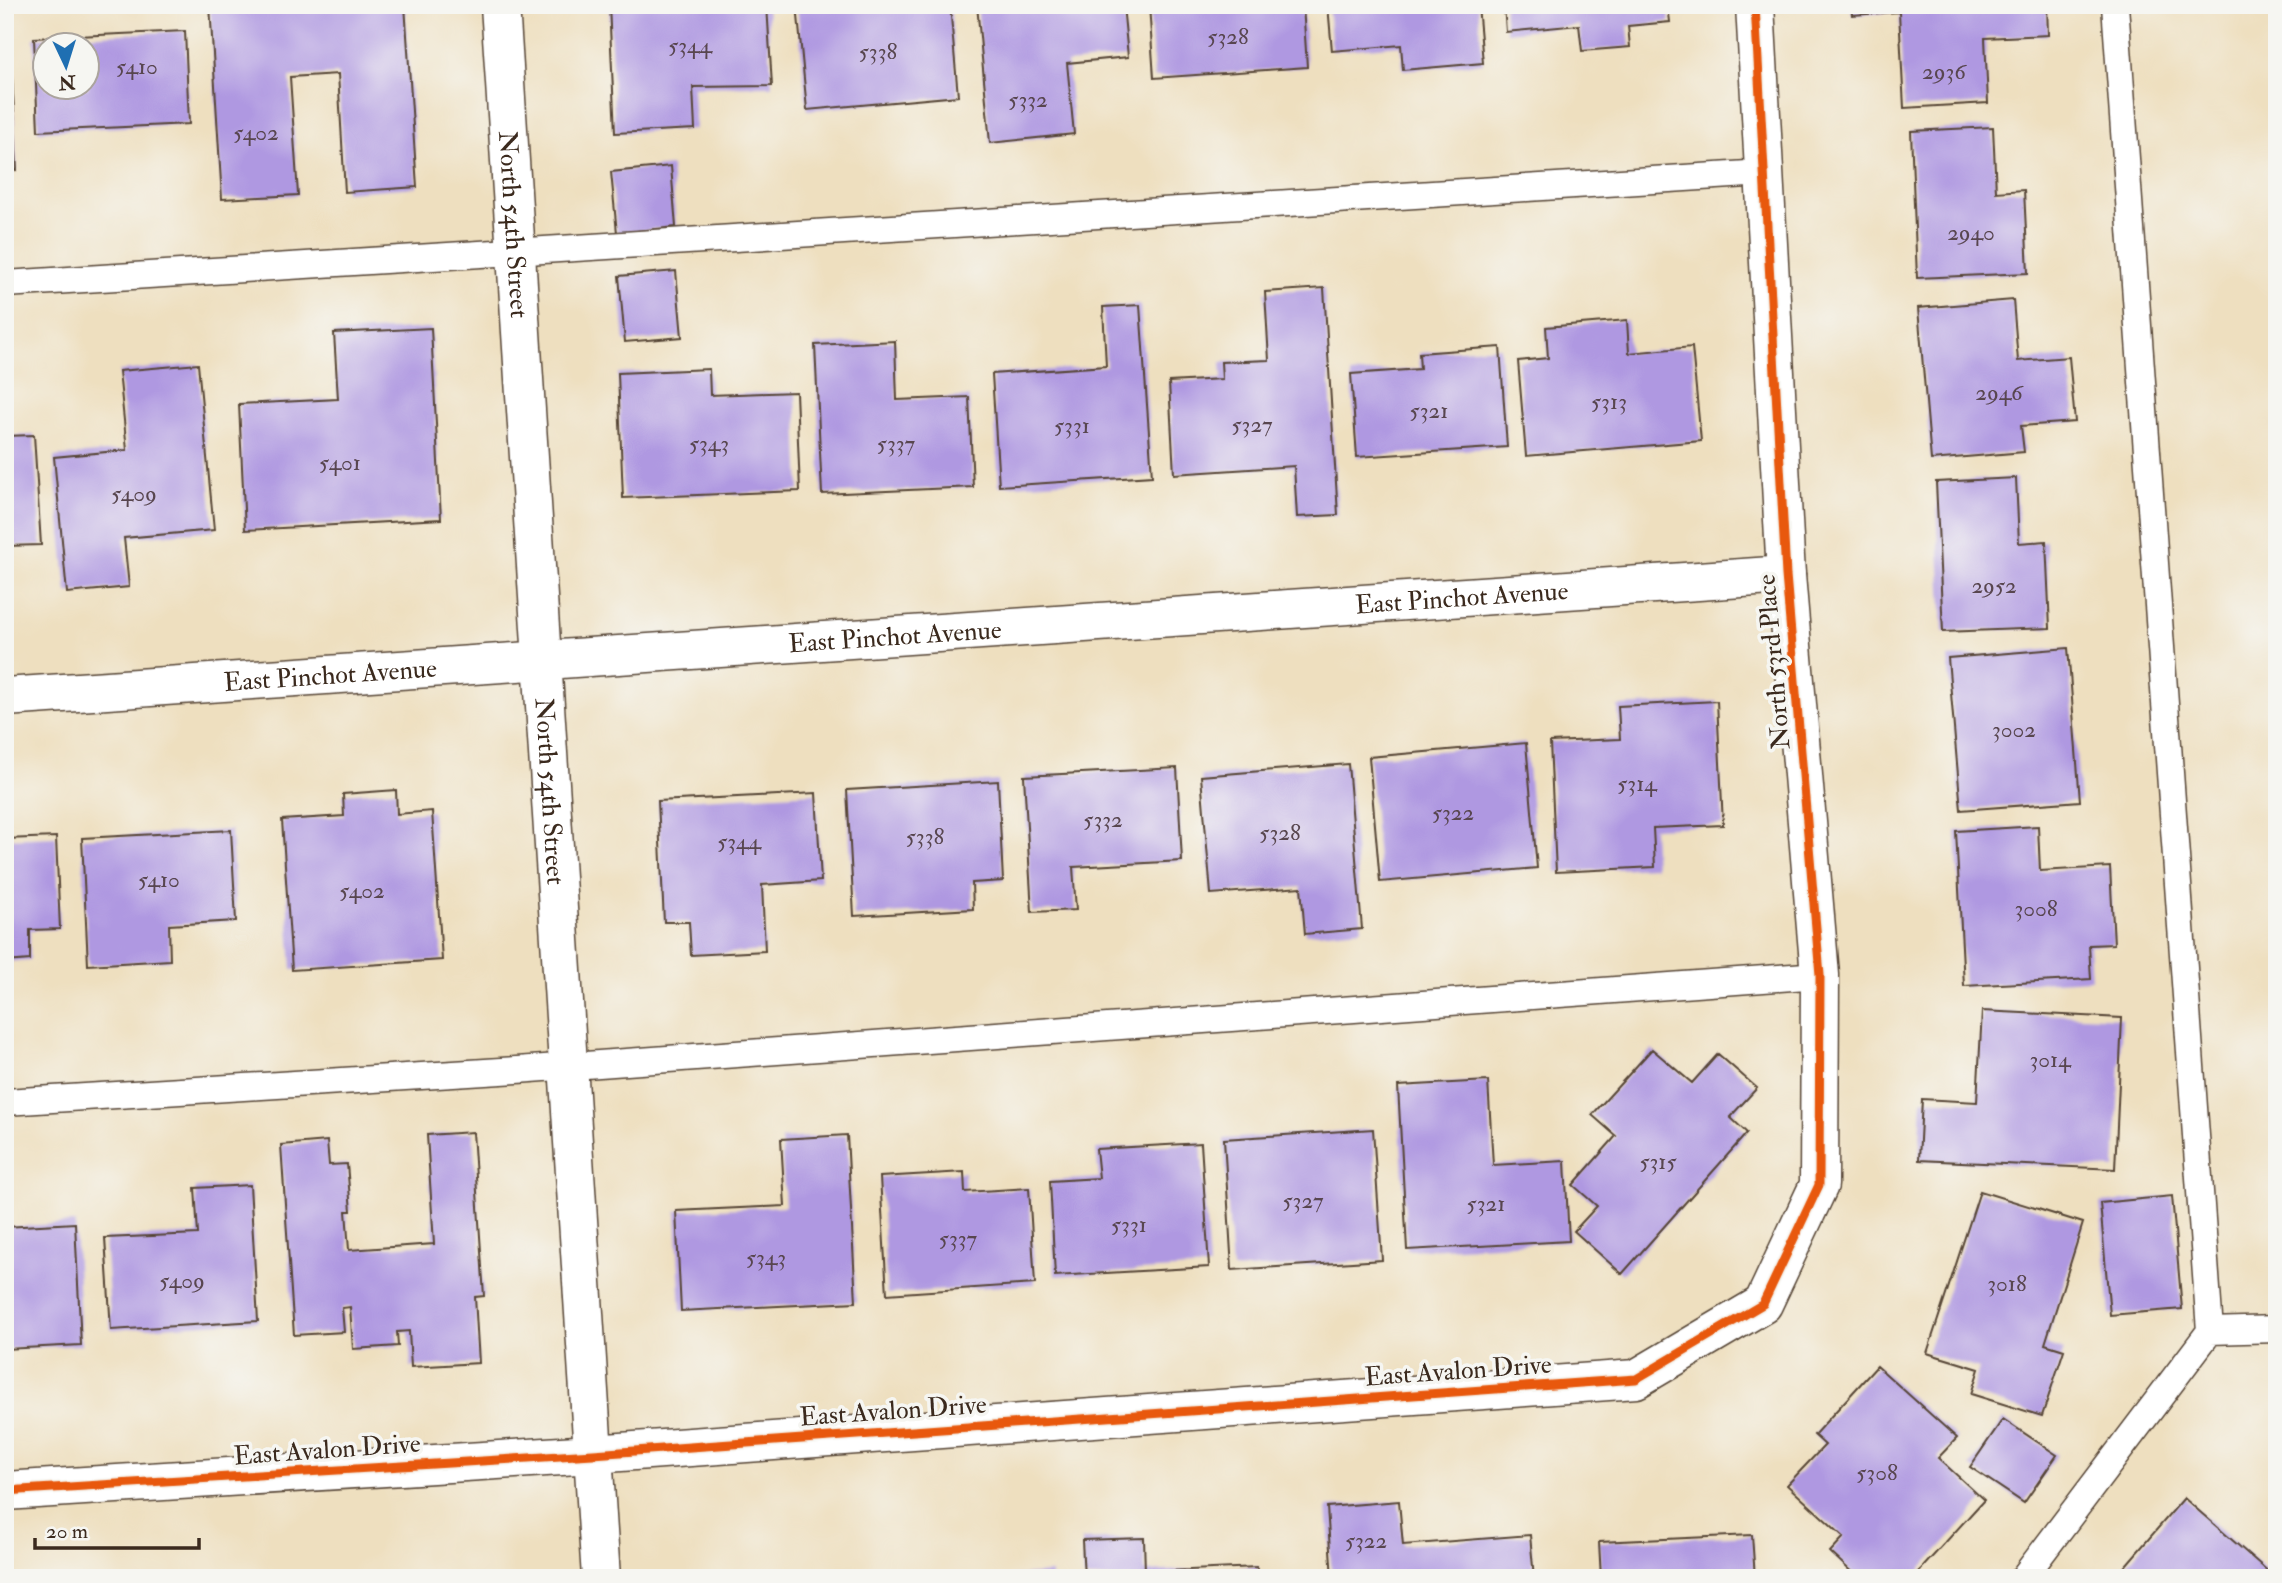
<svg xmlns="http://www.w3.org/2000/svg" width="2282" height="1583" font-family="'IM FELL Double Pica',serif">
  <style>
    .building { fill: #af98e1; fill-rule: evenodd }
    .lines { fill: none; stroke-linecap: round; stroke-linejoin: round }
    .service-casing { stroke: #564536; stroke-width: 29 }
    .minor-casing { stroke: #564536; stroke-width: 41 }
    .service { stroke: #fff; stroke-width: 26 }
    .minor { stroke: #fff; stroke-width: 38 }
    .cycleway-casing { stroke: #f6f6f2; stroke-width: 13 }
    .cycleway { stroke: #e8590c; stroke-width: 9 }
    .labels { text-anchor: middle; stroke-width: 7; stroke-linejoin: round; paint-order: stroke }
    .number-label { font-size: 23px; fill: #58464f }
    .street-label { font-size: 26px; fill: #3b2a1e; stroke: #f6f6f2 }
  </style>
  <rect width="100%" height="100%" fill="#f6f6f2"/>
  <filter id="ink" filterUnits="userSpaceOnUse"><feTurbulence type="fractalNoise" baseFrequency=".0143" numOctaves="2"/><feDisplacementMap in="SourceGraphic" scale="14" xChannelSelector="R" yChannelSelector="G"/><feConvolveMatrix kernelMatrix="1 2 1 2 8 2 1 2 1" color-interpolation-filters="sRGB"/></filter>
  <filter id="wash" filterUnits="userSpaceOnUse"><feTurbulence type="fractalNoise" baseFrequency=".00686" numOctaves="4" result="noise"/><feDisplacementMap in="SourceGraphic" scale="28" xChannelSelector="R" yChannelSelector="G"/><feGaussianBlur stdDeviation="1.57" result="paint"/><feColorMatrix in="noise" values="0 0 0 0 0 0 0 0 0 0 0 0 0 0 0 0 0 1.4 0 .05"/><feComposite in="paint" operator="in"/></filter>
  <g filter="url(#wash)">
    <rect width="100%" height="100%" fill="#eedfbf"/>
    <g id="blocks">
      <path class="building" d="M 210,5 L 405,5 L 417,187 L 345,192 L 338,74 L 290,77 L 298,195 L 222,199 Z
        M 609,5 L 767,5 L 772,86 L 693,87 L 695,129 L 615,133 Z
        M 797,5 L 950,5 L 958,96 L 807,110 Z
        M 977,5 L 1123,5 L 1128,57 L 1067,63 L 1074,134 L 990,143 Z
        M 1149,5 L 1303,5 L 1307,67 L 1154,78 Z
        M 1328,5 L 1478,5 L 1483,63 L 1403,70 L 1401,45 L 1332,51 Z
        M 1504,5 L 1668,5 L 1670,22 L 1628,26 L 1630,47 L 1582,51 L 1579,25 L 1506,32 Z
        M 1851,5 L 2047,5 L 2048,35 L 1985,38 L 1988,103 L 1904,108 L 1899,12 L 1852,15 Z
        M 185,31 L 189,124 L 38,131 L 34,38 ZM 46,46 L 88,46 L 88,88 L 46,88 Z
        M 5,37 L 10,37 L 17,170 L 5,171 Z
        M 1993,127 L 1996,192 L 2024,190 L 2028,273 L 1917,278 L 1911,131 Z
        M 671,166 L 676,227 L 617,233 L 611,172 Z
        M 676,271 L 682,337 L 625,342 L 619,276 Z
        M 1324,288 L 1338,515 L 1297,517 L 1294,466 L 1174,474 L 1169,382 L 1222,379 L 1221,362 L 1269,360 L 1265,292 Z
        M 2013,300 L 2018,361 L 2069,357 L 2075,422 L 2021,426 L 2024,452 L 1931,460 L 1918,308 Z
        M 1140,305 L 1152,476 L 999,486 L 992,374 L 1106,366 L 1103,307 Z
        M 1627,320 L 1629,353 L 1692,347 L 1701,441 L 1526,456 L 1518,361 L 1548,358 L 1546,327 Z
        M 431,328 L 441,519 L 245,530 L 239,404 L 338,399 L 334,333 Z
        M 895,341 L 897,400 L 969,397 L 973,487 L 822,494 L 815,345 Z
        M 1500,347 L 1507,447 L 1357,457 L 1351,374 L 1420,369 L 1419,353 Z
        M 198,364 L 214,530 L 124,538 L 129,587 L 67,593 L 54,457 L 127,450 L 119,371 Z
        M 709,369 L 710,395 L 796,392 L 800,491 L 623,498 L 618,373 Z
        M 34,435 L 41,545 L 5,546 L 5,436 Z
        M 2016,478 L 2019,543 L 2046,541 L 2050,628 L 1943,632 L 1936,482 Z
        M 2068,648 L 2080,801 L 1961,810 L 1948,658 Z
        M 1717,701 L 1723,825 L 1653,828 L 1655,867 L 1556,872 L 1550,742 L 1620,739 L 1618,706 Z
        M 1526,743 L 1537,868 L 1380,882 L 1369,757 Z
        M 1348,764 L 1362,929 L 1305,934 L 1301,887 L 1211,894 L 1201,776 Z
        M 1177,768 L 1182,861 L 1073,867 L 1076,910 L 1032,912 L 1024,776 Z
        M 998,781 L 1003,881 L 972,883 L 973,909 L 854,916 L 847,790 Z
        M 396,790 L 397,814 L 432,811 L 442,960 L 292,970 L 282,820 L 344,816 L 343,794 Z
        M 816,793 L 821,881 L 762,885 L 765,951 L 691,955 L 689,922 L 664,922 L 658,801 Z
        M 2038,826 L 2040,871 L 2110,867 L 2114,944 L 2089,945 L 2091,979 L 1964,986 L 1956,831 Z
        M 231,830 L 236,921 L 169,925 L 170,960 L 88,965 L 82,838 Z
        M 56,837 L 60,929 L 30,930 L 30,960 L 5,962 L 5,839 Z
        M 1982,1011 L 2122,1018 L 2115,1169 L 1919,1160 L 1922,1099 L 1977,1102 Z
        M 1652,1049 L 1692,1083 L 1718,1054 L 1757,1088 L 1730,1117 L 1747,1133 L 1622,1274 L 1574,1231 L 1597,1206 L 1573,1185 L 1616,1136 L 1592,1115 Z
        M 1488,1081 L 1493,1165 L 1565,1161 L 1569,1241 L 1407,1250 L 1398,1086 Z
        M 1373,1129 L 1382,1260 L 1232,1270 L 1224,1139 Z
        M 473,1132 L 484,1296 L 475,1297 L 479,1363 L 411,1367 L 409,1331 L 397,1332 L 398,1346 L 353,1349 L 350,1307 L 342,1308 L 344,1332 L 294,1335 L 281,1145 L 327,1141 L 329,1165 L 347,1164 L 351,1211 L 346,1211 L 349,1250 L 434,1244 L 427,1135 Z
        M 847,1135 L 856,1302 L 681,1311 L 676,1211 L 785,1206 L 781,1139 Z
        M 1201,1143 L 1209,1267 L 1055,1276 L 1050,1181 L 1099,1178 L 1096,1149 Z
        M 964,1172 L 965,1192 L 1029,1188 L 1035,1284 L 887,1294 L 880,1177 Z
        M 250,1185 L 258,1321 L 111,1330 L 105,1238 L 198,1234 L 195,1188 Z
        M 1980,1191 L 2083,1223 L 2045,1344 L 2064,1350 L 2042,1416 L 1971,1394 L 1979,1369 L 1927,1353 Z
        M 2172,1196 L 2182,1309 L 2110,1315 L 2100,1203 Z
        M 75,1223 L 81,1345 L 5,1349 L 5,1227 Z
        M 1877,1366 L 1957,1438 L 1938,1458 L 1984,1500 L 1913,1578 L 1858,1578 L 1830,1552 L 1844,1537 L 1787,1485 L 1825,1445 L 1814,1435 Z
        M 2003,1419 L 2057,1455 L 2024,1503 L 1970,1467 Z
        M 2184,1498 L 2270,1573 L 2266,1578 L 2126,1578 L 2120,1572 Z
        M 1399,1501 L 1403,1545 L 1530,1535 L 1534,1578 L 1332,1578 L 1327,1507 Z
        M 1752,1535 L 1755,1578 L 1601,1578 L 1599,1542 Z
        M 1144,1538 L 1145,1572 L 1257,1567 L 1258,1578 L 1084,1578 L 1082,1540 Z
        M 1051,1573 L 1051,1578 L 1011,1578 L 1011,1576 Z"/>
    </g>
  </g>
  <g filter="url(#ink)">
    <use href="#blocks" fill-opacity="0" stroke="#564536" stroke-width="2"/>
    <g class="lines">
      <g class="service-casing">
        <path id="service" d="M 2115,5 L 2210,1331
          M 5,284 L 1764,173
          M 5,1102 L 517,1070 L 1820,975
          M 2023,1578 L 2210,1331 L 2277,1329"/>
      </g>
      <g class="minor-casing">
        <g id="minor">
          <path id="s1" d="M 500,5 L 601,1578"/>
          <path id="s2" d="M 5,697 L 1786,575"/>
          <path d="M 5,1491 L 593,1454 L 1636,1379 L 1763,1304 L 1819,1185 L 1820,975 L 1786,575 L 1755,5"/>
        </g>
      </g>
      <use href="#service" class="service"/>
      <use href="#minor" class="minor"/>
      <g class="cycleway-casing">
        <path id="cycleway" d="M 5,1491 L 593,1454 L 1636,1379 L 1763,1304 L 1819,1185 L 1820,975 L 1786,575 L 1755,5"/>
      </g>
      <use href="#cycleway" class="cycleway"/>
    </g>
  </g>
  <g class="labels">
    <g class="number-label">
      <text x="1228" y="44">5328</text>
      <text x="690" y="53">5344</text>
      <text x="878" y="59">5338</text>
      <text x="137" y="74">5410</text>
      <text x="1944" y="79">2936</text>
      <text x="1028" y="107">5332</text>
      <text x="256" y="140">5402</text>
      <text x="1971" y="240">2940</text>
      <text x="1999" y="400">2946</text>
      <text x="1609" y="409">5313</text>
      <text x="1429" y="418">5321</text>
      <text x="1252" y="432">5327</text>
      <text x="1072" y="433">5331</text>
      <text x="709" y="451">5343</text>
      <text x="896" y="451">5337</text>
      <text x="340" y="470">5401</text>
      <text x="134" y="501">5409</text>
      <text x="1994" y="593">2952</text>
      <text x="2014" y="737">3002</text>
      <text x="1637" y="791">5314</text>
      <text x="1453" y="820">5322</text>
      <text x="1103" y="827">5332</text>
      <text x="1280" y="840">5328</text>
      <text x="925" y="844">5338</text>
      <text x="739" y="849">5344</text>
      <text x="159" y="887">5410</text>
      <text x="362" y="898">5402</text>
      <text x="2036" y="916">3008</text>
      <text x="2050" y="1067">3014</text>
      <text x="1658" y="1169">5315</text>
      <text x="1303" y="1208">5327</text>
      <text x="1486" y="1211">5321</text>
      <text x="1129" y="1232">5331</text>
      <text x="958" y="1246">5337</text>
      <text x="766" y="1265">5343</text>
      <text x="182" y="1288">5409</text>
      <text x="2007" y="1291">3018</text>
      <text x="1877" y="1480">5308</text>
      <text x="1366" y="1548">5322</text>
    </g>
    <g class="street-label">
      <text dy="9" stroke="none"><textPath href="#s1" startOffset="220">North 54th Street</textPath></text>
      <text dy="9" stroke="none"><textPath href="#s2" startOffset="1460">East Pinchot Avenue</textPath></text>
      <text dy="9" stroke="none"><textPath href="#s2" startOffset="892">East Pinchot Avenue</textPath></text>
      <text transform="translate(1773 662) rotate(-95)" y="9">North 53rd Place</text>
      <text dy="9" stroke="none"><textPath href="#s2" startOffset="326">East Pinchot Avenue</textPath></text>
      <text dy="9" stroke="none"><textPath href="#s1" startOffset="788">North 54th Street</textPath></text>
      <text transform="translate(1458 1370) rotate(-4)" y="9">East Avalon Drive</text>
      <text transform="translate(893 1410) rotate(-4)" y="9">East Avalon Drive</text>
      <text transform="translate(327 1449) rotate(-4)" y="9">East Avalon Drive</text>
    </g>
  </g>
  <rect width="2282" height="1583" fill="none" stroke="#f6f6f2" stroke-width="28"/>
  <g transform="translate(66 66) rotate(176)"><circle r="33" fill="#f6f6f2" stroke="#aba49d" stroke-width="2"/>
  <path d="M0-5L12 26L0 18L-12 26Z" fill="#1f6fb2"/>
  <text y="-10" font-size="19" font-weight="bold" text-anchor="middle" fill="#3b2a1e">N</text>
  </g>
  <path d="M35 1538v10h164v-10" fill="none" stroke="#3b2a1e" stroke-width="3.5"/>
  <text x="46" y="1538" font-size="21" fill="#3b2a1e" stroke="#f6f6f2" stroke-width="5" paint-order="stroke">20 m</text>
</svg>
